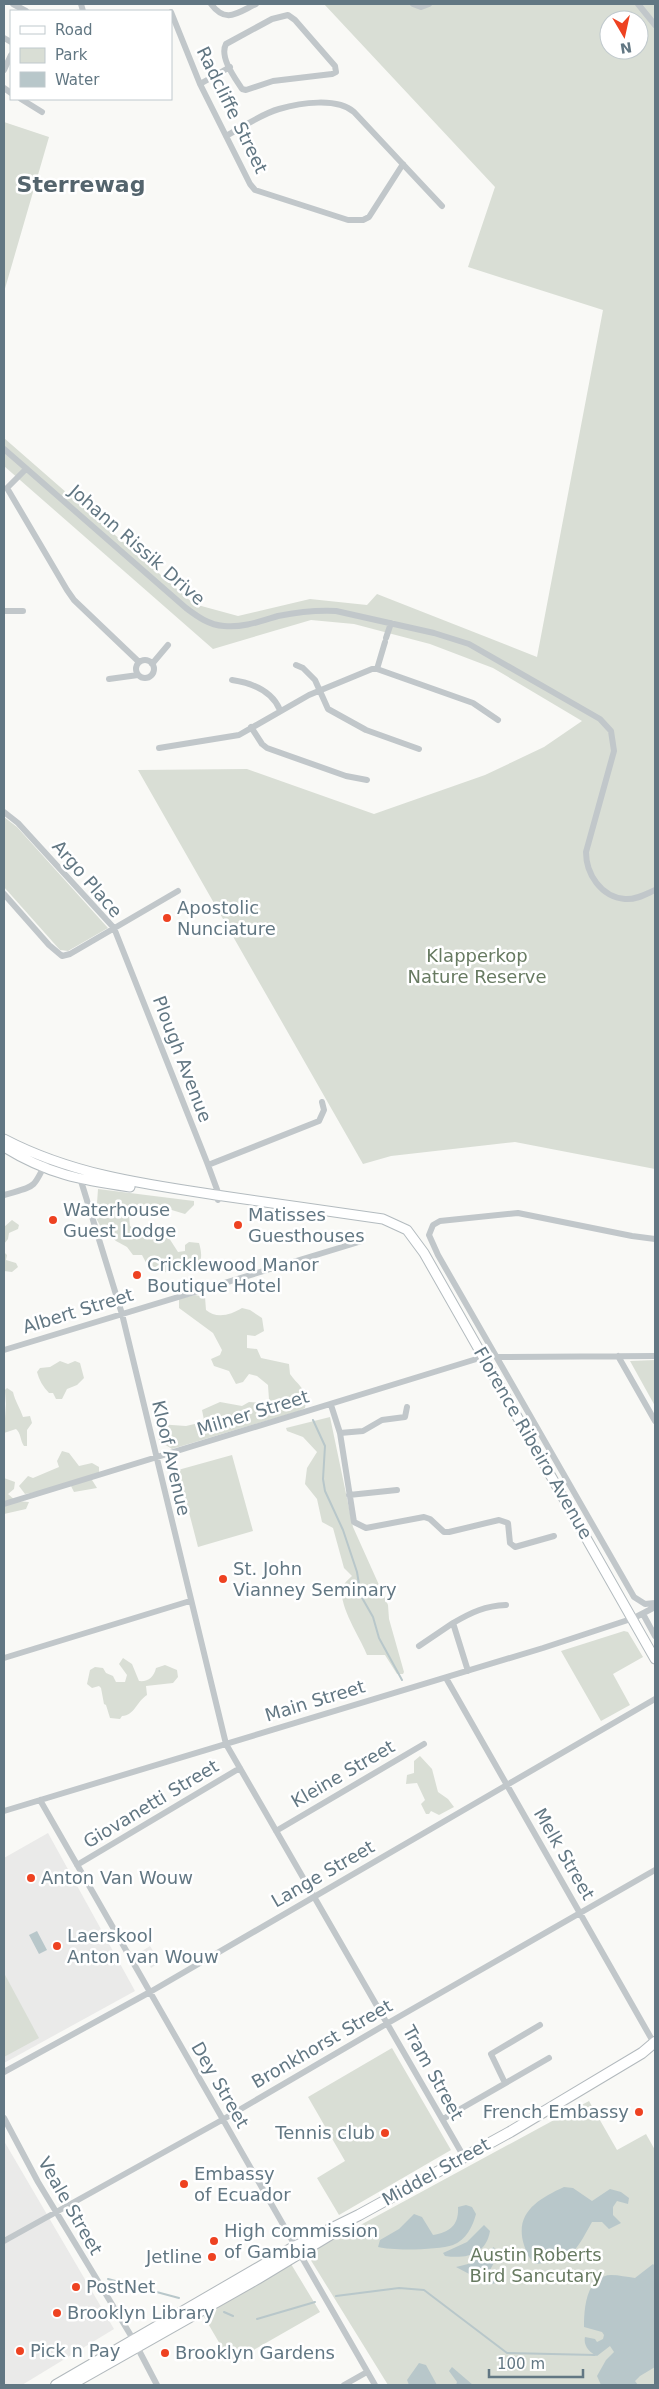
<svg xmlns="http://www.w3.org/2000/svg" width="659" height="2389" font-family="'DejaVu Sans',sans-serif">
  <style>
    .built { fill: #eaeae9 }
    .green { fill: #d9ded5; fill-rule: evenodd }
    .water { fill: #b8c7ca }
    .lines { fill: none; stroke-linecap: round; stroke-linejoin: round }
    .stream { stroke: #b8c7ca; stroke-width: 2 }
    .secondary-casing { stroke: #b3bbbf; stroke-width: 11 }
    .primary-casing { stroke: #b2b9bd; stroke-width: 12 }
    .minor { stroke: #c1c7ca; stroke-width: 6 }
    .secondary { stroke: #fff; stroke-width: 9 }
    .primary { stroke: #fff; stroke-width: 10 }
    .poi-dot { fill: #ee4221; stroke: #fff; stroke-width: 2 }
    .labels { text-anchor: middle; stroke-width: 5; stroke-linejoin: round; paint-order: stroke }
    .street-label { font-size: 18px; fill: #627783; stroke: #fff }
    .poi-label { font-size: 18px; fill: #627783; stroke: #fff; text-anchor: start }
    .park-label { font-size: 18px; fill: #677a61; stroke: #fff }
    .district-label { font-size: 22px; font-weight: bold; fill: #54646d; stroke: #fff }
  </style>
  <rect width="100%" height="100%" fill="#f9f9f6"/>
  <path class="built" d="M 48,1833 L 135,1991 L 4,2063 L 4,1858 Z
    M 150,1946 L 160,1962 L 151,1968 L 142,1951 Z
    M 4,2141 L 114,2329 L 22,2385 L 4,2385 Z"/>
  <path class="green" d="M 324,4 L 655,4 L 655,1169 L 515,1142 L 391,1156 L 363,1164 L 138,770 L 247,769 L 374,814 L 485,775 L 544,747 L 582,721 L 493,668 L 430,644 L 354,624 L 311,620 L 213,649 L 4,466 L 4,438 L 194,604 L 238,616 L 310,599 L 367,605 L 377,594 L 537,657 L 603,310 L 468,267 L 495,187 ZM 609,20 L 639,20 L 639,50 L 609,50 Z
    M 4,122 L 49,137 L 4,292 Z
    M 4,817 L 17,827 L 108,928 L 68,951 L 60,950 L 4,887 Z
    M 98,1189 L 194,1201 L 194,1205 L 185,1214 L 155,1205 L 145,1208 L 136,1205 C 128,1211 129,1218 130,1226 L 139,1233 L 145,1226 L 149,1226 L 153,1228 L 156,1242 L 165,1238 L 169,1238 L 178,1252 L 185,1251 L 185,1245 L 189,1242 L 199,1243 C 202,1253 203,1263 194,1269 L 183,1265 L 169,1267 L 169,1270 L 164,1273 C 151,1271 148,1267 142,1255 L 133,1255 L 127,1247 L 116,1241 L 102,1229 L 96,1218 Z
    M 12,1220 L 19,1225 L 18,1229 L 9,1233 L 8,1239 L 4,1244 L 4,1227 Z
    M 4,1252 L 7,1255 L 6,1260 L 16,1263 L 18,1267 L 12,1272 L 4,1271 Z
    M 195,1295 L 205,1297 L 206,1310 C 216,1319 231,1315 242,1308 L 250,1310 L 262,1318 L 264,1331 L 255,1336 L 247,1335 L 247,1348 L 257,1349 L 261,1358 L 289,1364 L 290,1374 C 298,1386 309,1389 305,1408 L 299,1411 L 172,1449 L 159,1441 L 158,1424 L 186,1426 L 203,1422 L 204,1420 L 202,1410 L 220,1402 L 242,1406 L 249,1402 L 264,1403 L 269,1400 L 268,1385 L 257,1376 L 249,1374 L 243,1382 L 236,1384 L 229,1371 L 214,1366 L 211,1359 L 220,1355 L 222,1350 L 213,1333 L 179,1308 L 179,1299 Z
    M 655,1360 L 655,1406 L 630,1361 Z
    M 60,1361 L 68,1364 L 75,1361 L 80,1363 L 84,1378 L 77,1385 L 67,1389 L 62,1399 L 56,1399 L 53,1393 L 49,1393 C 43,1387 39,1380 37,1372 L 40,1368 L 50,1367 Z
    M 7,1388 L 13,1392 C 15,1401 20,1408 23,1417 L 30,1416 L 32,1423 L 27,1430 L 27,1446 L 24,1446 C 20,1440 21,1433 16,1429 L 4,1433 L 6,1404 L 5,1390 Z
    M 330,1417 L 353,1527 L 388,1605 L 389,1619 L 404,1672 L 403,1674 L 397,1674 L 385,1655 L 367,1655 C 362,1640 334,1600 344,1585 C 345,1582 349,1579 352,1576 L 344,1568 L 333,1528 L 322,1522 L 317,1499 L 305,1484 L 307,1468 L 317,1452 L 303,1437 L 287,1431 L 286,1428 Z
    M 62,1451 L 69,1453 L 79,1466 L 92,1463 L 99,1467 L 99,1472 L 92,1480 L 97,1488 L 74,1492 L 71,1486 L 25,1494 L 19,1486 L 28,1476 L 33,1478 L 59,1467 L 57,1461 Z
    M 232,1455 L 253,1531 L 198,1547 L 178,1470 Z
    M 4,1478 L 15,1482 L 14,1489 L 8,1494 L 16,1501 L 29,1502 L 26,1509 L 4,1514 Z
    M 624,1631 L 628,1632 L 643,1657 L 613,1674 L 630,1705 L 601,1721 L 561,1651 Z
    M 123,1658 L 132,1664 L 139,1681 C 148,1682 154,1677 156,1668 L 165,1665 L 177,1670 L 178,1677 L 173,1683 L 146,1686 L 147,1695 C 137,1701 134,1716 122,1716 L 120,1719 L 110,1718 L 106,1705 L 104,1704 L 101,1688 L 99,1686 L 92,1688 L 87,1684 L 90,1670 L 95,1667 L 103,1668 L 106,1673 L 113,1676 L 116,1682 L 125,1682 L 127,1675 L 119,1664 Z
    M 420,1756 L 432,1769 L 438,1792 L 448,1799 L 454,1807 L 439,1815 L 431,1811 L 429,1814 L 426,1814 L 421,1804 L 425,1800 L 417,1783 L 406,1784 L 407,1775 L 414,1773 L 414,1761 Z
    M 4,1973 L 39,2038 L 4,2057 Z
    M 392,2048 L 451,2150 L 339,2215 L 317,2178 L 345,2161 L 308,2097 Z
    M 589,2101 L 617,2150 L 646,2134 L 655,2150 L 655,2385 L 388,2385 L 307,2254 Z
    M 291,2264 L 320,2312 L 231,2363 L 203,2315 Z"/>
  <path class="water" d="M 37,1931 L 47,1950 L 39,1954 L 29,1935 Z
    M 564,2187 L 573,2188 L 592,2201 L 610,2189 L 621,2192 L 629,2198 L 628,2204 L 617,2201 L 613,2207 L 613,2215 L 621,2223 L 609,2229 L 602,2222 L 592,2222 C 574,2254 573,2260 535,2264 C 528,2257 527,2254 524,2245 C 514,2213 538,2199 564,2187 Z
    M 466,2205 L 472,2207 L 476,2214 C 473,2226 466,2240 453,2245 C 439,2250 392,2251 378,2247 L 380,2240 L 399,2229 L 414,2214 L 422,2217 L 433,2235 C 451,2232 459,2224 458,2207 Z
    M 484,2225 L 490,2231 C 486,2255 466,2259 445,2256 L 443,2253 L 467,2242 Z
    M 494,2247 L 497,2257 L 489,2272 L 473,2276 L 456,2267 L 472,2263 Z
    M 653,2264 L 655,2266 L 655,2367 L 640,2376 L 635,2381 L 638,2385 L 601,2385 L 597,2376 L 606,2360 L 614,2352 L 610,2346 L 597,2356 C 590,2353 583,2346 585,2337 L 595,2339 L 597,2342 L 603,2339 L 604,2335 L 602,2332 L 584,2327 C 584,2308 586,2276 611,2275 C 619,2275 627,2277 635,2278 Z
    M 505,2267 L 506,2274 C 498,2284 490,2287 478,2282 Z
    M 419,2363 L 426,2365 L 437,2385 L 409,2385 L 407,2380 Z
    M 452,2367 L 473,2385 L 456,2385 L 457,2382 L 449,2371 Z"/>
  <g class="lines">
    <path class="stream" d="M 313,1420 L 325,1446 L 323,1479 L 325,1491 L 343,1530 L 357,1572 L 361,1596 L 373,1617 L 379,1638 L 402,1680
      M 108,2279 L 179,2298
      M 336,2296 L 399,2288 L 424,2290 L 507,2353 L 595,2355
      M 224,2312 L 233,2316
      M 257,2319 L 315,2302"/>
    <g class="secondary-casing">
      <path id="secondary" d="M 4,1139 C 71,1174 142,1184 216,1195 C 272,1203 327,1211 383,1219 L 407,1230 L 424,1253 L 655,1659
        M 4,1147 C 48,1174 80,1180 130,1187"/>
    </g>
    <g class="primary-casing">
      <path id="primary" d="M 56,2385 L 294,2247 L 359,2215 L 510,2132 L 642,2053 L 655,2042
        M 70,2385 L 257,2279 L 333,2233"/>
    </g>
    <path class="minor" d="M 13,4 L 26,11
      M 81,4 L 83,11
      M 211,4 C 226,24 237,13 256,4
      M 413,4 L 421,7 L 429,4
      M 638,4 L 655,25
      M 171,12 L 200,84 L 250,184 L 255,190 L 348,220 L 363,220 L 369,217 L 403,164
      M 288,15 L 295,20 L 335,66 L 336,72 L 332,74 L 273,81 L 246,90 L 242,89 C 235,78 219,57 226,44 L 272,19 Z
      M 4,38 L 11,42
      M 4,70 L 11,55
      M 200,84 L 230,67
      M 4,88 L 11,93
      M 21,99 L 42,112
      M 226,136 C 243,127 261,114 279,109 C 300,103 337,97 354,112 L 442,206
      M 4,449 L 186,608 C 198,617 209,625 224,626 C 243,628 261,621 278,616 C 298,612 316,610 336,611 L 434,633 L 469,644 L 600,719 L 611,731 L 614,751 L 586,852 C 586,874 601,897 625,899 C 636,900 646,894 655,890
      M 26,469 L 7,488 L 67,590 L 74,600 L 139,662
      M 4,611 L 23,611
      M 386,638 L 391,623
      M136 669a9 9 0 1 1 18 0a9 9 0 1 1-18 0Z
      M 152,664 L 168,645
      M 296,665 L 303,668 L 315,680 L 328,709 L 366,730 L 419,749
      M 377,669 L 385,642
      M 109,679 L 138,675
      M 232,680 C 252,683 272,691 280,710
      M 251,727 L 262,744 L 267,748 L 346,776 L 367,780
      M 159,748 L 239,735 L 309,695 L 372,669 L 377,669 L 473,703 L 498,720
      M 4,812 L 18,823 L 114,928 L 208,1165 L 219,1195 L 218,1200
      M 4,894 L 49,945 L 62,956 L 70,954 L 178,891
      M 208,1165 L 319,1121 L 324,1110 L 322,1102
      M 81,1181 L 122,1314 L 226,1744 L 464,2157
      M 4,1195 C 35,1186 33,1190 47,1160
      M 655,1239 L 632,1236 L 518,1213 L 440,1221 L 433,1225 L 429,1235 L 438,1255 L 634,1597 L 645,1604 L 655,1603
      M 4,1350 L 362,1241
      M 618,1356 L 655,1421
      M 497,1357 L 655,1356
      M 331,1405 L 340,1433 L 354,1522 L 366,1528 L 424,1517 L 430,1519 L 444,1532 L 449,1532 L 499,1520 L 508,1523 L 510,1543 L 515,1547 L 554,1536
      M 340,1433 L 363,1431 L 382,1420 L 405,1417 L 407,1407
      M 349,1495 L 397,1490
      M 4,1504 L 483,1357
      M 643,1614 L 655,1636
      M 453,1623 C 472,1612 485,1606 506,1605
      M 419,1646 L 453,1623 L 468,1671
      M 4,1658 L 190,1601
      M 446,1678 L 655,2045
      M 40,1800 L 375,2385
      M 4,1811 L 543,1648 L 634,1618 L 655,1607
      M 276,1831 L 424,1744
      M 77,1865 L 240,1768
      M 4,2072 L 150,1992 L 655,1699
      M 505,2083 L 491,2054 L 540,2025
      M 4,2118 L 38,2182 L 133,2339 L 157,2385
      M 443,2119 L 549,2058
      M 4,2241 L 222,2120 L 388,2023 L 655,1870
      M 344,2385 L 367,2372"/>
    <use href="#secondary" class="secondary"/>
    <use href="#primary" class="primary"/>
  </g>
  <g class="poi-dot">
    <circle cx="167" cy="918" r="5"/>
    <circle cx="53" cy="1220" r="5"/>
    <circle cx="238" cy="1225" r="5"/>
    <circle cx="137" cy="1275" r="5"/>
    <circle cx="223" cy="1579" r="5"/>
    <circle cx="31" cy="1878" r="5"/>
    <circle cx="57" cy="1946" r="5"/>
    <circle cx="639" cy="2112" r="5"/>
    <circle cx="385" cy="2133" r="5"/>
    <circle cx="184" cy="2184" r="5"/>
    <circle cx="214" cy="2241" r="5"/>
    <circle cx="212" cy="2257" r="5"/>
    <circle cx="76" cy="2287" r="5"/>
    <circle cx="57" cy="2313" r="5"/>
    <circle cx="20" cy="2351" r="5"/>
    <circle cx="165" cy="2353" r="5"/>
  </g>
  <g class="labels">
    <g class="street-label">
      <text transform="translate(232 110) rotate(64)" y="6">Radcliffe Street</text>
      <text transform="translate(137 545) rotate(41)" y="6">Johann Rissik Drive</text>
      <text transform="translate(87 879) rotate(49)" y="6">Argo Place</text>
      <text transform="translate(182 1059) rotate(69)" y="6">Plough Avenue</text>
      <text transform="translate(78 1311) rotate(-17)" y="6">Albert Street</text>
      <text transform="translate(253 1413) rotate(-17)" y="6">Milner Street</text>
      <text transform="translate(533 1443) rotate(60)" y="6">Florence Ribeiro Avenue</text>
      <text transform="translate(171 1458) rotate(77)" y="6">Kloof Avenue</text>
      <text transform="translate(315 1701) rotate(-17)" y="6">Main Street</text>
      <text transform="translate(343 1774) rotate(-30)" y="6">Kleine Street</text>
      <text transform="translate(151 1804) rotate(-31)" y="6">Giovanetti Street</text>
      <text transform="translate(564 1854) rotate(60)" y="6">Melk Street</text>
      <text transform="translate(323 1874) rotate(-30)" y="6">Lange Street</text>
      <text transform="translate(322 2044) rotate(-30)" y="6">Bronkhorst Street</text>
      <text transform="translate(433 2073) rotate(61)" y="6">Tram Street</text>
      <text transform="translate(220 2085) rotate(60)" y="6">Dey Street</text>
      <text transform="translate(436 2172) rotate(-29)" y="6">Middel Street</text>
      <text transform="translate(70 2206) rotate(60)" y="6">Veale Street</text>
    </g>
    <g class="poi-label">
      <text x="177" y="914">Apostolic<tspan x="177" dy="21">Nunciature</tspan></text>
      <text x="63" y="1216">Waterhouse<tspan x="63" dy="21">Guest Lodge</tspan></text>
      <text x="248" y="1221">Matisses<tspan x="248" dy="21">Guesthouses</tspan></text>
      <text x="147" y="1271">Cricklewood Manor<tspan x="147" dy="21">Boutique Hotel</tspan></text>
      <text x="233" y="1575">St. John<tspan x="233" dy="21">Vianney Seminary</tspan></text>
      <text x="41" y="1884">Anton Van Wouw</text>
      <text x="67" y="1942">Laerskool<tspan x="67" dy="21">Anton van Wouw</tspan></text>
      <text x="629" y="2118" text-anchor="end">French Embassy</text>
      <text x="375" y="2139" text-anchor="end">Tennis club</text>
      <text x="194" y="2180">Embassy<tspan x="194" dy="21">of Ecuador</tspan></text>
      <text x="224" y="2237">High commission<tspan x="224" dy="21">of Gambia</tspan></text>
      <text x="202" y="2263" text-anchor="end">Jetline</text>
      <text x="86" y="2293">PostNet</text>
      <text x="67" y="2319">Brooklyn Library</text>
      <text x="30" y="2357">Pick n Pay</text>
      <text x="175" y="2359">Brooklyn Gardens</text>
    </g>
    <g class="park-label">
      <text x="477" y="962">Klapperkop<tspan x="477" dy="21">Nature Reserve</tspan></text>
      <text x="536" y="2261">Austin Roberts<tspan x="536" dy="21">Bird Sancutary</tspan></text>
    </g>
    <g class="district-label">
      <text x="81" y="192">Sterrewag</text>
    </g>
  </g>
  <rect width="659" height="2389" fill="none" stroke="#627783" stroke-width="10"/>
  <rect x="10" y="10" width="162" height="90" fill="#ffffff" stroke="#c0c9cd"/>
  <rect x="20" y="26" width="25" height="8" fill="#ffffff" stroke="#c0c9cd"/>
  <text x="55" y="35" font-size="15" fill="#627783">Road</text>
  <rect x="20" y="48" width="25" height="15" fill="#d9ded5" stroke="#c0c9cd"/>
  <text x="55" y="60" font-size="15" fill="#627783">Park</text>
  <rect x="20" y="72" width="25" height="15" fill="#b8c7ca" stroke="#c0c9cd"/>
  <text x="55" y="85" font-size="15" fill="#627783">Water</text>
  <g transform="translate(624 35) rotate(171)"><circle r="24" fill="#ffffff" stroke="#c0c9cd"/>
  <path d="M0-4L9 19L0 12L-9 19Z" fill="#ee4221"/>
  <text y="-8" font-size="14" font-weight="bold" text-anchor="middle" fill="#627783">N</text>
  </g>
  <path d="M489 2369v8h94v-8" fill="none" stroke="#627783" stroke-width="2.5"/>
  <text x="497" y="2369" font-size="15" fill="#627783" stroke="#ffffff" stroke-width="4" paint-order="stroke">100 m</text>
</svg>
